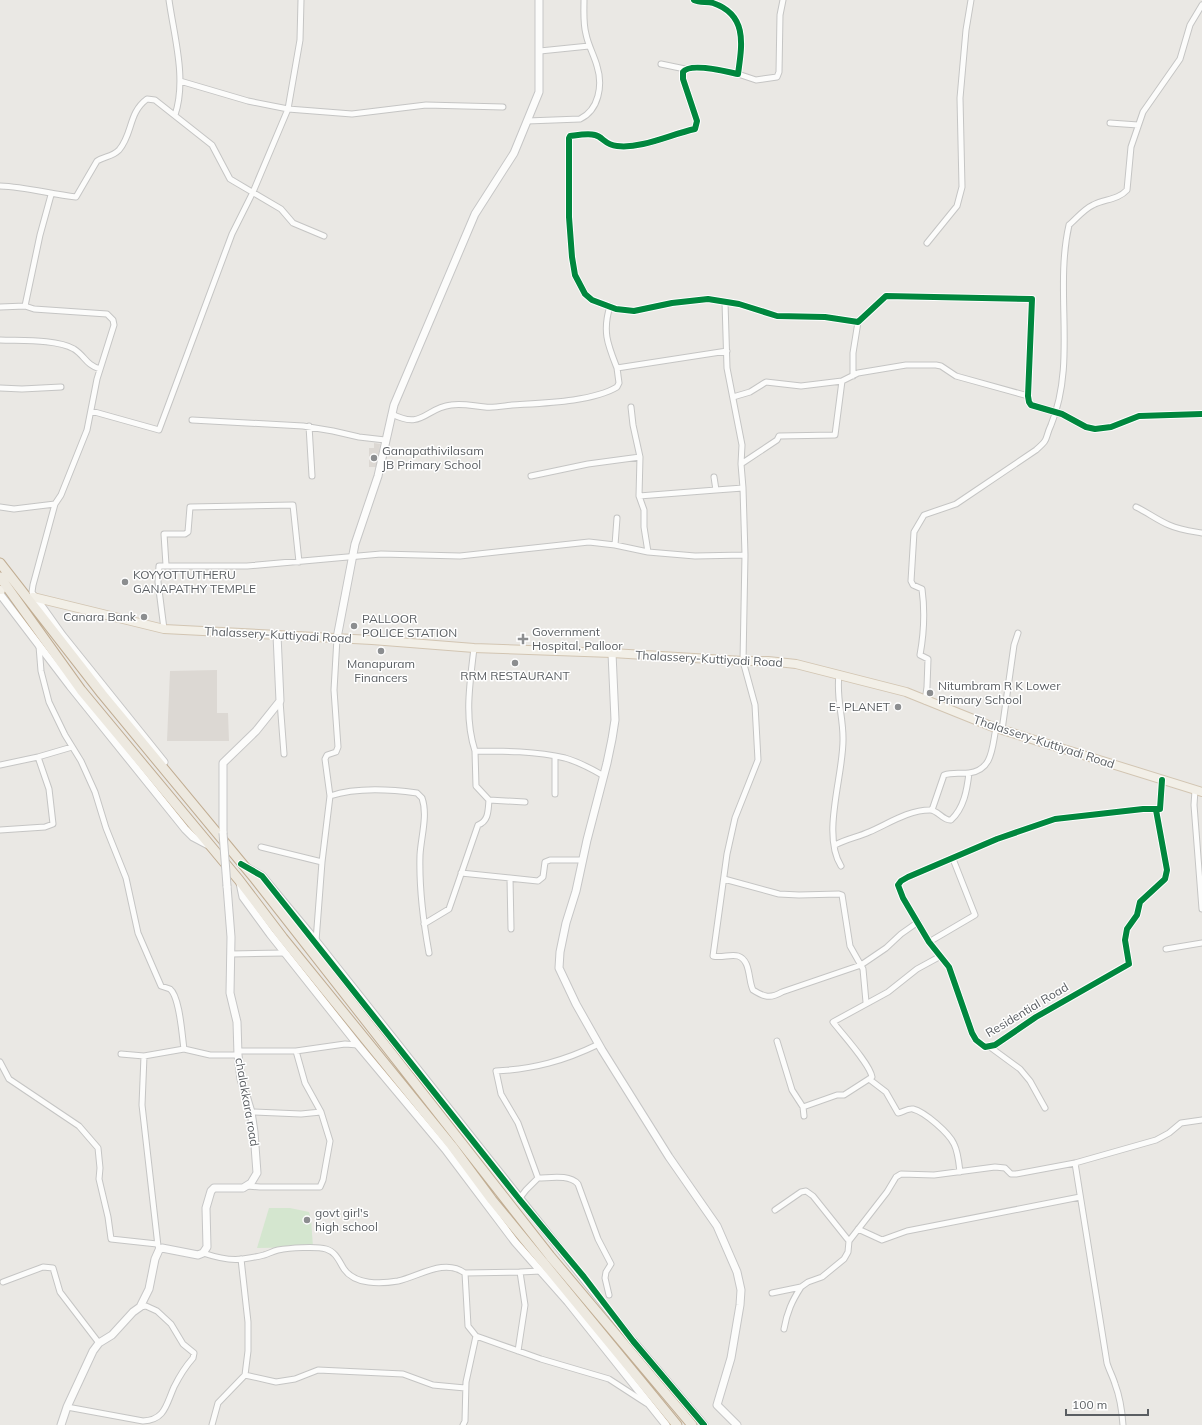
<svg xmlns="http://www.w3.org/2000/svg" width="1202" height="1425" font-family="Mulish,sans-serif">
  <style>
    .education { fill: #dcd8d3 }
    .green { fill: #d4e6cf }
    .lines { fill: none; stroke-linecap: round; stroke-linejoin: round }
    .street-casing { stroke: #c5c5c4; stroke-width: 7 }
    .secondary-casing { stroke: #c6c6c6; stroke-width: 9 }
    .primary-casing { stroke: #d2c5b2; stroke-width: 10 }
    .highway-casing { stroke: #c1ad92; stroke-width: 11 }
    .street { stroke: #fcfcfb; stroke-width: 5 }
    .secondary { stroke: #fcfcfb; stroke-width: 7 }
    .primary { stroke: #f2efe7; stroke-width: 8 }
    .highway { stroke: #ede9e0; stroke-width: 9 }
    .secondary-bridge-casing { stroke: #c6c6c6; stroke-width: 9; stroke-linecap: butt }
    .secondary-bridge { stroke: #fcfcfb; stroke-width: 7 }
    .cycleway-casing { stroke: #fff; stroke-width: 8 }
    .cycleway { stroke: #00873e; stroke-width: 6 }
    .poi-dot { fill: #8c8e90; stroke: #fff; stroke-width: 1.5 }
    .labels { text-anchor: middle; stroke-width: 3; stroke-linejoin: round; paint-order: stroke }
    .poi-label { font-size: 12px; fill: #5a5e62; stroke: #fff; text-anchor: start }
    .street-label { font-size: 12px; fill: #5a5e62; stroke: #fff }
  </style>
  <rect width="100%" height="100%" fill="#eae8e4"/>
  <path class="education" d="M 374,443 L 380,444 L 378,467 L 369,467 L 369,448 L 374,448 Z
    M 217,670 L 217,713 L 228,713 L 229,741 L 167,741 L 170,671 Z"/>
  <path class="green" d="M 269,1208 L 290,1208 L 309,1212 L 311,1219 L 313,1247 L 257,1248 Z"/>
  <g class="lines">
    <g class="street-casing">
      <path id="street" d="M 169,0 C 174,36 187,79 175,115
        M 694,0 C 700,3 707,1 713,3 C 748,15 742,45 738,74 C 728,72 690,62 683,72 L 683,79 L 697,121 L 695,129 C 671,134 642,149 617,146 C 605,145 603,137 595,135 C 588,133 578,135 570,136 L 569,138 L 569,217 L 572,257 L 575,275 L 585,294 L 592,300 L 616,309 L 634,311 L 672,303 L 708,299 L 739,304 L 777,316 L 825,317 L 858,322 L 886,296 L 1032,299 L 1028,396 L 1029,402 L 1031,405 L 1062,414 L 1086,427 L 1095,429 L 1111,427 L 1139,416 L 1202,414
        M 540,51 L 589,46
        M 661,64 L 685,69
        M 738,74 L 756,80 L 777,77 L 779,72 L 780,15 L 783,0
        M 180,81 L 248,101 L 288,109 L 352,114 L 426,105 L 503,107
        M 527,121 L 580,119 C 599,110 603,85 597,66 C 594,55 588,45 586,34 C 583,23 584,11 584,0
        M 1110,123 L 1138,125
        M 0,186 C 26,187 50,194 76,197 L 97,161 C 105,156 112,157 119,150 C 133,134 128,113 147,99 L 155,100 L 212,145 L 230,179 L 281,209 L 293,223 L 324,236
        M 927,243 L 957,206 L 962,187 L 960,98 L 966,30 L 971,0
        M 725,302 L 727,368 L 742,445 L 741,464
        M 25,306 L 40,235 L 51,195
        M 610,306 C 602,332 608,345 617,368
        M 0,307 L 25,306 L 34,309 L 107,314 L 113,320 L 114,325 L 97,379 L 87,430 L 61,495 L 55,504 L 14,509 L 0,507
        M 0,340 C 20,341 56,339 74,349 C 85,356 86,365 100,369
        M 853,376 L 853,353 L 858,322
        M 0,388 L 22,389 L 61,387
        M 733,397 L 750,392 L 766,382 L 801,386 L 842,381
        M 631,407 L 633,425 L 640,457 L 639,496 L 644,510 L 644,527 L 648,552
        M 91,411 L 159,430 L 232,234 L 253,192 L 288,109 L 300,40 L 301,0
        M 392,414 C 423,430 425,408 451,405 C 463,403 473,406 485,407 C 494,408 503,406 512,405 C 542,403 592,402 617,387 L 619,383 L 617,368 L 727,351
        M 192,420 L 303,426 L 333,431 L 359,437 L 385,440
        M 309,426 L 312,476
        M 531,476 L 588,464 L 640,457
        M 714,477 L 716,490 L 743,488 L 741,464 L 777,440 L 779,436 L 835,435 L 842,381 L 858,373 L 906,365 L 936,365 L 941,366 L 956,376 L 1028,396
        M 743,488 L 745,555 L 743,661 L 755,705 L 758,760 L 735,818 L 727,854 L 713,956 C 721,958 731,954 738,956 C 751,960 748,981 753,990 C 764,997 770,999 782,992 L 861,965 L 886,948 L 901,934 L 918,922
        M 639,496 L 716,490
        M 1136,507 C 1147,512 1157,520 1169,525 C 1180,530 1190,531 1202,533
        M 615,545 L 617,518
        M 166,565 L 164,534 L 185,534 L 188,532 L 190,507 L 293,505 L 299,562
        M 35,597 L 32,592 L 33,585 L 55,504
        M 164,629 L 158,582 L 159,566 L 247,566 L 381,554 L 460,556 L 589,542 L 615,545 L 648,552 L 695,556 L 745,555
        M 39,646 L 41,671 L 49,702 L 65,735 L 81,761 L 95,792 L 106,828 L 126,878 L 138,933 L 161,986 C 164,987 167,988 170,989 C 180,997 182,1036 184,1049 L 210,1055 L 238,1055
        M 474,648 C 470,683 464,717 475,751 C 504,751 536,751 565,758 C 579,762 592,769 604,776
        M 839,674 C 836,699 843,715 843,738 C 844,774 821,834 841,866
        M 280,701 L 284,754
        M 925,701 L 927,687 L 928,659 L 920,655 C 924,633 925,611 922,589 L 913,585 L 911,581 L 914,532 L 924,515 L 956,504 L 1036,450 C 1050,438 1044,440 1051,425 C 1077,362 1054,291 1069,225 C 1076,219 1084,209 1093,205 C 1104,199 1118,200 1127,190 L 1131,147 L 1143,112 L 1180,59 L 1190,25 L 1202,5
        M 1002,730 L 1014,645 L 1018,633
        M 0,765 L 38,757 L 72,747
        M 1195,790 L 1194,805 L 1202,909
        M 555,794 L 555,757
        M 330,796 C 357,787 388,789 417,793 L 422,798 C 428,815 421,837 420,855 C 419,888 423,920 429,953
        M 489,800 L 525,802
        M 932,810 L 944,775 C 953,772 960,774 969,773 C 993,770 992,747 996,728
        M 1156,810 L 1167,870 L 1165,879 L 1140,902 L 1137,915 L 1127,929 L 1125,940 L 1129,964 L 1036,1017 L 995,1045 L 985,1047 L 976,1040 L 972,1033 L 949,967 L 929,942 L 903,898 L 898,885 L 901,881 L 908,877 L 997,839 L 1055,819 L 1143,809 L 1160,809 L 1162,780
        M 0,830 L 45,827 L 53,824 L 49,789 L 38,757
        M 835,845 C 846,839 858,837 869,832 C 888,824 908,810 930,810 C 938,810 943,821 951,820 C 964,808 967,790 969,773
        M 261,847 L 322,862
        M 461,873 L 538,881 L 543,877 L 545,862 L 550,860 L 583,860
        M 510,878 L 511,929
        M 724,879 L 779,894 L 799,895 L 839,894 L 842,895 L 850,946 L 863,969 L 866,1002
        M 424,924 L 449,909 L 478,825 C 489,821 488,810 489,800 L 476,786 L 475,751
        M 316,941 L 322,862 L 330,796 L 325,759 L 327,755 L 336,752 L 338,747 L 334,690 L 337,638
        M 929,942 L 975,915 L 953,859
        M 1166,949 L 1202,943
        M 231,954 L 285,953
        M 777,1041 L 792,1090 L 803,1107 L 837,1095 L 844,1095 L 872,1077 C 870,1064 842,1034 833,1022 L 888,992 L 917,969 L 939,957
        M 990,1047 L 1020,1069 L 1030,1081 L 1045,1108
        M 238,1051 L 296,1051 L 305,1083 L 321,1112 L 330,1141 L 323,1180 L 320,1187 L 260,1187 L 247,1186
        M 296,1051 L 345,1044 L 358,1045
        M 121,1054 L 144,1056 L 184,1049
        M 144,1056 L 142,1105 L 158,1246
        M 0,1062 L 9,1079 L 79,1126 L 98,1148 L 100,1168 L 99,1179 L 108,1217 L 111,1239 L 157,1244
        M 869,1079 L 886,1092 L 898,1113 C 903,1112 909,1108 913,1109 C 925,1112 949,1133 954,1144 C 958,1152 959,1163 960,1172
        M 803,1107 L 804,1116
        M 251,1112 L 301,1114 L 321,1112
        M 1075,1163 L 1107,1363 C 1109,1370 1113,1377 1115,1384 C 1120,1397 1122,1411 1123,1425
        M 538,1178 C 550,1178 569,1174 578,1184 L 598,1239 L 611,1264 L 606,1272 L 605,1278 L 609,1295
        M 519,1199 L 526,1190 L 538,1178 L 518,1123 L 501,1094 L 496,1071 C 534,1069 564,1061 599,1044
        M 775,1210 L 801,1192 L 806,1191 L 813,1196 L 849,1241
        M 858,1229 L 882,1240 L 907,1231 L 1080,1197
        M 203,1253 C 215,1257 230,1261 242,1259 C 249,1258 257,1257 264,1255 C 268,1254 273,1251 278,1250 C 289,1248 316,1246 326,1249 C 336,1252 339,1261 344,1269 C 355,1285 381,1284 398,1281 C 420,1276 444,1258 465,1273 L 468,1326 L 476,1336 L 541,1359 L 609,1379 L 646,1403
        M 520,1272 L 541,1271
        M 465,1273 L 520,1272 L 525,1305 L 518,1351
        M 3,1282 L 43,1267 L 53,1268 L 60,1292 L 99,1343
        M 772,1293 L 801,1287 L 808,1282 L 822,1277 L 844,1259 L 848,1252 L 849,1241 L 887,1192 L 896,1177 L 901,1174 L 934,1175 L 995,1167 L 1005,1168 L 1011,1174 L 1016,1174 L 1075,1163 L 1156,1140 L 1169,1133 L 1181,1123 L 1202,1120
        M 784,1329 C 787,1312 792,1301 801,1287
        M 245,1375 L 276,1382 L 295,1379 L 318,1370 L 403,1374 L 433,1385 L 465,1388
        M 67,1407 L 143,1421 C 165,1420 166,1405 174,1387 C 179,1377 185,1367 193,1358 L 194,1353 L 183,1344 L 171,1324 L 157,1311 L 146,1306 L 140,1307
        M 212,1425 L 218,1403 L 245,1375 L 248,1351 L 248,1322 L 241,1259
        M 463,1425 L 465,1421 L 466,1382 L 476,1336"/>
    </g>
    <g class="secondary-casing">
      <path id="secondary" d="M 0,594 L 70,686 L 185,829 L 193,837 L 210,846
        M 35,597 L 62,635 L 164,762
        M 337,638 L 355,544 L 378,476 L 394,405 L 475,214 L 514,153 L 539,92 L 539,0
        M 612,653 L 615,720 L 612,739 L 607,763 L 587,840 L 576,891 L 566,923 L 560,952 L 559,968 L 576,1004 L 602,1050 L 669,1157 L 717,1226 L 737,1272 L 741,1290 L 740,1305 L 731,1358 L 717,1405 L 737,1425
        M 223,833 L 223,763 L 256,731 L 280,701 L 277,635
        M 246,867 L 262,876 L 316,941 L 633,1341 L 704,1425
        M 240,883 L 243,897 L 270,934 L 358,1045 L 445,1149 L 515,1242 L 568,1302 L 666,1425
        M 61,1425 L 67,1407 L 93,1351 L 99,1343 L 112,1335 L 133,1312 L 140,1307 L 149,1289 L 155,1259 L 159,1250 L 162,1248 L 198,1255 L 203,1253 L 207,1247 L 206,1208 L 211,1191 L 214,1188 L 243,1188 L 251,1183 L 257,1173 L 254,1132 L 251,1112 L 241,1079 L 238,1055 L 237,1022 L 230,993 L 231,937 L 227,886"/>
    </g>
    <g class="primary-casing">
      <path id="primary" d="M 0,590 L 1,590
        M 33,597 L 164,629 L 372,640 L 474,648 L 612,653 L 743,661 L 768,661 L 796,664 L 906,692 L 993,727 L 1202,792"/>
    </g>
    <g class="highway-casing">
      <path id="highway" d="M 0,563 L 102,694 L 255,879 L 550,1256 L 692,1425
        M 0,577 L 81,690 L 239,880 L 283,938 L 452,1146 L 492,1200 L 677,1425"/>
    </g>
    <use href="#street" class="street"/>
    <use href="#secondary" class="secondary"/>
    <use href="#primary" class="primary"/>
    <use href="#highway" class="highway"/>
    <g class="secondary-bridge-casing">
      <path id="secondary-bridge" d="M 223,833 L 227,886"/>
    </g>
    <use href="#secondary-bridge" class="secondary-bridge"/>
    <g class="cycleway-casing">
      <path id="cycleway" d="M 694,0 C 700,3 707,1 713,3 C 748,15 742,45 738,74 C 728,72 690,62 683,72 L 683,79 L 697,121 L 695,129 C 671,134 642,149 617,146 C 605,145 603,137 595,135 C 588,133 578,135 570,136 L 569,138 L 569,217 L 572,257 L 575,275 L 585,294 L 592,300 L 616,309 L 634,311 L 672,303 L 708,299 L 739,304 L 777,316 L 825,317 L 858,322 L 886,296 L 1032,299 L 1028,396 L 1029,402 L 1031,405 L 1062,414 L 1086,427 L 1095,429 L 1111,427 L 1139,416 L 1202,414
        M 1156,810 L 1167,870 L 1165,879 L 1140,902 L 1137,915 L 1127,929 L 1125,940 L 1129,964 L 1036,1017 L 995,1045 L 985,1047 L 976,1040 L 972,1033 L 949,967 L 929,942 L 903,898 L 898,885 L 901,881 L 908,877 L 997,839 L 1055,819 L 1143,809 L 1160,809 L 1162,780
        M 241,864 L 262,876 L 519,1199 L 584,1277 L 633,1341 L 704,1425"/>
    </g>
    <use href="#cycleway" class="cycleway"/>
  </g>
  <g class="poi-dot">
    <circle cx="374" cy="458" r="4"/>
    <circle cx="125" cy="582" r="4"/>
    <circle cx="144" cy="617" r="4"/>
    <circle cx="354" cy="626" r="4"/>
    <path d="M521 633h4v4h4v4h-4v4h-4v-4h-4v-4h4z"/>
    <circle cx="381" cy="651" r="4"/>
    <circle cx="515" cy="663" r="4"/>
    <circle cx="930" cy="693" r="4"/>
    <circle cx="898" cy="707" r="4"/>
    <circle cx="307" cy="1220" r="4"/>
  </g>
  <g class="labels">
    <g class="poi-label">
      <text x="382" y="455">Ganapathivilasam<tspan x="382" dy="14">JB Primary School</tspan></text>
      <text x="133" y="579">KOYYOTTUTHERU<tspan x="133" dy="14">GANAPATHY TEMPLE</tspan></text>
      <text x="136" y="621" text-anchor="end">Canara Bank</text>
      <text x="362" y="623">PALLOOR<tspan x="362" dy="14">POLICE STATION</tspan></text>
      <text x="532" y="636">Government<tspan x="532" dy="14">Hospital, Palloor</tspan></text>
      <text x="381" y="668" text-anchor="middle">Manapuram<tspan x="381" dy="14">Financers</tspan></text>
      <text x="515" y="680" text-anchor="middle">RRM RESTAURANT</text>
      <text x="938" y="690">Nitumbram R K Lower<tspan x="938" dy="14">Primary School</tspan></text>
      <text x="890" y="711" text-anchor="end">E- PLANET</text>
      <text x="315" y="1217">govt girl's<tspan x="315" dy="14">high school</tspan></text>
    </g>
    <g class="street-label">
      <text transform="translate(278 635) rotate(3)" y="4">Thalassery-Kuttiyadi Road</text>
      <text transform="translate(709 659) rotate(3)" y="4">Thalassery-Kuttiyadi Road</text>
      <text transform="translate(1044 742) rotate(18)" y="4">Thalassery-Kuttiyadi Road</text>
      <text transform="translate(1027 1010) rotate(-31)" y="4">Residential Road</text>
      <text transform="translate(247 1102) rotate(80)" y="4">chalakkara road</text>
    </g>
  </g>
  <path d="M1066 1409v6h82v-6" fill="none" stroke="#5a5e62" stroke-width="2"/>
  <text x="1072" y="1409" font-size="12" fill="#5a5e62" stroke="#ffffff" stroke-width="3" paint-order="stroke">100 m</text>
</svg>
